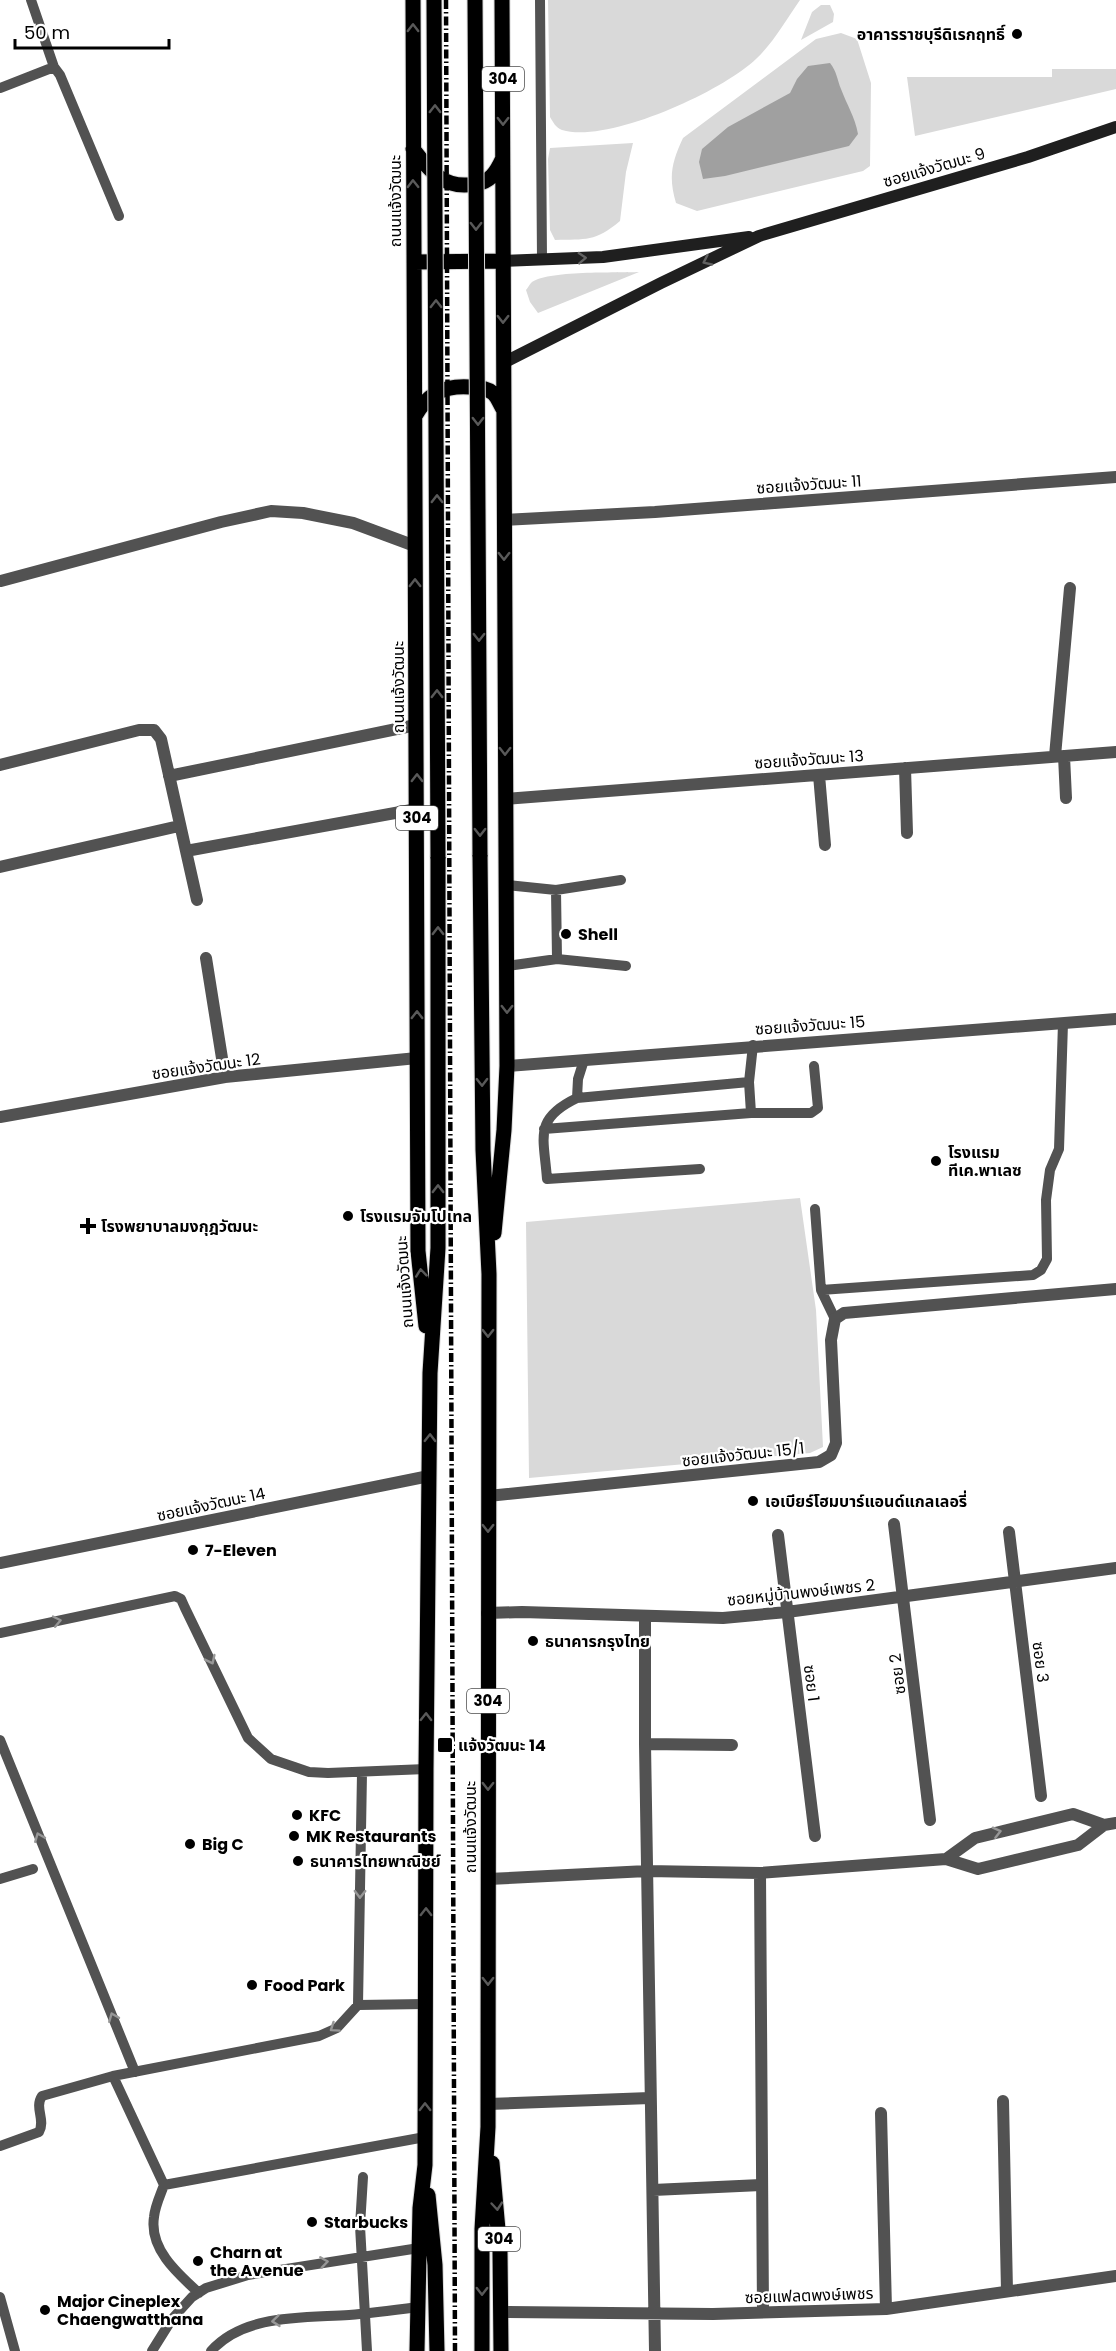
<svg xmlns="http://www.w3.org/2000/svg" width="1116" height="2351" font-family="Poppins,'Noto Sans Thai',sans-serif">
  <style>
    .green { fill: #d9d9d9 }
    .water { fill: #a0a0a0 }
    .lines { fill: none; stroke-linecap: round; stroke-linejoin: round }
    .primary-casing { stroke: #dbdbdb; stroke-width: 17 }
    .lane { stroke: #525252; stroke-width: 10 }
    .street { stroke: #525252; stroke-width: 12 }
    .secondary { stroke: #1f1f1f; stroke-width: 12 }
    .primary { stroke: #000; stroke-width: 15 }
    .rail { stroke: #000; stroke-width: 4.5; stroke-dasharray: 9 3 1.5 3; stroke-linecap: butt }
    .primary-bridge-casing { stroke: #dbdbdb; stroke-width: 17; stroke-linecap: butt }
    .primary-bridge { stroke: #000; stroke-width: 15 }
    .oneway { stroke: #595959 }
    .oneway2 { stroke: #626262 }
    .oneway3 { stroke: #979797 }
    .poi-dot { fill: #000; stroke: #fff; stroke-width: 2 }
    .labels { text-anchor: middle; stroke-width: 4.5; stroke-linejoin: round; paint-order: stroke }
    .shield { fill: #fff; stroke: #4c4c4c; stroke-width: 1.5 }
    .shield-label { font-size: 15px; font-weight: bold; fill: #000 }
    .poi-label { font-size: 16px; font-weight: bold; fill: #000; stroke: #fff; text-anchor: start }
    .street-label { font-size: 16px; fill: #000; stroke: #fff }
  </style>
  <rect width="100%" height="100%" fill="#fff"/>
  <path class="green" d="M 548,0 L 800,0 C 786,20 774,42 756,59 C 723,91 608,144 562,130 C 556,128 553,122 550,117 Z
    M 821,5 L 830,5 L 834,14 L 833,22 L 801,40 L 812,12 Z
    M 841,33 L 857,39 L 871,83 L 870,166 L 863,171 L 697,211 L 676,203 C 668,176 672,162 683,138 L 816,39 Z
    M 1052,69 L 1116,69 L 1116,89 L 915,136 L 907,77 L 1052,77 Z
    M 633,143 L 626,172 L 620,221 C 595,242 586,239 555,240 L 550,230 L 548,159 L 550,148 Z
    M 639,272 L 538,313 L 530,302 L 526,290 C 528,288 529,285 531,283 C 545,270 619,273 639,272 Z
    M 800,1198 L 816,1310 L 823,1447 L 810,1453 L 529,1478 L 526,1222 Z"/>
  <path class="water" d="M 830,63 C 837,72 837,79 841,89 C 847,105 855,117 858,134 L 849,146 L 725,176 L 703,179 L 699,162 L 702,149 L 728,127 L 790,93 L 797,79 L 808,66 Z"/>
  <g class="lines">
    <g class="primary-casing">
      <path id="primary" d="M 413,0 L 418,1251 L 426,1326
        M 413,149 C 430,171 444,190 475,184 C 490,182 496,173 502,160
        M 414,262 L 503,261
        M 415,416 C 427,394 444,385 470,387 C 476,387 487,388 493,393 C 497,396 500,404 503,409
        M 480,855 L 483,1150 L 489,1274 L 488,2127 L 482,2229 L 482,2351
        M 494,1233 L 504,1130 L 507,1066 L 502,0
        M 492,2163 L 500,2252 L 501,2351
        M 428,2195 L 435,2265 L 437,2351
        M 417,2351 L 420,2208 L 425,2165 L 426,1769 L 430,1373 L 438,1248 L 438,857"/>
    </g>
    <path class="lane" d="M 31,0 L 54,67 L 60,75 L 119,216
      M 540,0 L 542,260
      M 0,88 L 54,67
      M 507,885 L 556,890 L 621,880
      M 556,890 L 557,959 L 626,966
      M 507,966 L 557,959
      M 584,1060 L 578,1079 L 577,1098 C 533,1119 544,1137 547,1179 L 700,1169
      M 577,1098 L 749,1082
      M 751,1113 L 749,1082 L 753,1045
      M 544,1129 L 751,1113 L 811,1113 L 818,1108 L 814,1066
      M 815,1209 L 821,1290 L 835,1319
      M 821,1290 L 1033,1275 L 1041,1270 L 1047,1259 L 1046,1200 L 1050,1170 L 1059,1149 L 1063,1023
      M 0,1633 L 175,1596 L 181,1599 L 185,1608 L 248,1738 L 271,1759 L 309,1772 L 328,1773 L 426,1769
      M 0,1740 L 135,2072
      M 0,1879 L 33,1869
      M 358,2005 L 362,1773
      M 113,2076 L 319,2036 L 337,2028 L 358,2005 L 425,2004
      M 0,2146 L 39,2132 C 46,2120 34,2108 42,2096 L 113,2076 L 164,2185 C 160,2196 155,2206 154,2217 C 149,2249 178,2274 199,2293
      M 363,2177 L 360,2226 L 367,2351
      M 164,2185 L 425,2137
      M 0,2297 L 15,2351
      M 152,2351 L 172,2319 L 192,2297 L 206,2288 L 248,2275 L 419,2248
      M 211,2351 C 244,2314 303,2318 349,2315 C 372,2313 395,2310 418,2307"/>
    <path class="street" d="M 504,520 L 655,512 L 1116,477
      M 1,581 L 221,522 L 271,511 L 303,513 L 353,523 L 415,546
      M 1055,756 L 1070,588
      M 1064,756 L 1066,798
      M 0,765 L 139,730 L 154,730 L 161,739 L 186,851 L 417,809
      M 905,768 L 907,833
      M 819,775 L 825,845
      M 169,776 L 416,725
      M 505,799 L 1116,752
      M 186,851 L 197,900
      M 0,867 L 179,826
      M 206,958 L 225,1077
      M 507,1066 L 1116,1019
      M 0,1117 L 225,1077 L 417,1058
      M 488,1496 L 819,1462 L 831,1455 L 836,1443 L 831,1340 L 835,1319 L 844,1313 L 1116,1289
      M 894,1524 L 930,1820
      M 1009,1532 L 1041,1796
      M 778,1535 L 815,1836
      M 0,1563 L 429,1476
      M 487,1613 L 522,1612 L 723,1618 L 787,1612 L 1116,1568
      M 645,1617 L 645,1744 L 655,2351
      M 645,1744 L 732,1745
      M 946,1859 L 975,1838 L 1073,1814 L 1104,1825 L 1116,1823
      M 760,1873 L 763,2312
      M 488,1879 L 647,1871 L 760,1873 L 946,1859 L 978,1869 L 1078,1845 L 1104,1825
      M 1003,2101 L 1007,2291
      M 488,2104 L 650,2098
      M 881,2113 L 886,2309
      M 653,2190 L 761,2185
      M 500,2312 L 713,2314 L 886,2309 L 1116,2276"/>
    <path class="secondary" d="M 503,261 L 603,257 L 749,237
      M 503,363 L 661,283 L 759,236 L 1028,157 L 1116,127"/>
    <use href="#primary" class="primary"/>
    <path class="rail" d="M 446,0 L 455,2351"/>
    <g class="primary-bridge-casing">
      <path id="primary-bridge" d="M 434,0 L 438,857
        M 475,0 L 480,855"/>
    </g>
    <use href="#primary-bridge" class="primary-bridge"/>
  </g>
  <defs><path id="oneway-chevron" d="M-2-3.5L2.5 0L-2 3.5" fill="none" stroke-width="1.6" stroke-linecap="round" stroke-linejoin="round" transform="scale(1.5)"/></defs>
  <g class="oneway">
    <use href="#oneway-chevron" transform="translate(413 28) rotate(-90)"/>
    <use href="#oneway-chevron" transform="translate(435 109) rotate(-90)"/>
    <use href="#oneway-chevron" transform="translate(503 121) rotate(90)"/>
    <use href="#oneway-chevron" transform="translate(413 184) rotate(-91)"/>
    <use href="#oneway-chevron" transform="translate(476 226) rotate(90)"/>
    <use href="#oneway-chevron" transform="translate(436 304) rotate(-90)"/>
    <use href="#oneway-chevron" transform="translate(503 319) rotate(90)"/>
    <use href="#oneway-chevron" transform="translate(478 421) rotate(90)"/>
    <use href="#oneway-chevron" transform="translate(437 499) rotate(-90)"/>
    <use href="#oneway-chevron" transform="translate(504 556) rotate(90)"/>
    <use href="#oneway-chevron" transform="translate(415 583) rotate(-90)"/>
    <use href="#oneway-chevron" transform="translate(479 637) rotate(90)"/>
    <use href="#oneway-chevron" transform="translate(437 694) rotate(-90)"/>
    <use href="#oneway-chevron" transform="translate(505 751) rotate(90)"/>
    <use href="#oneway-chevron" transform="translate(417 778) rotate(-90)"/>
    <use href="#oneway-chevron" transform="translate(480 832) rotate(90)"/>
    <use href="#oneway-chevron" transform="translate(438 931) rotate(-90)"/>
    <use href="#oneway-chevron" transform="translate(507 1009) rotate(90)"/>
    <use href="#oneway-chevron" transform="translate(417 1015) rotate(-90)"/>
    <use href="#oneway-chevron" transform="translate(482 1082) rotate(89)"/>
    <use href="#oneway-chevron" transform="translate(438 1189) rotate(-90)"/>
    <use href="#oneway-chevron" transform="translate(421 1273) rotate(-96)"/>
    <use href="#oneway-chevron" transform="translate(488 1333) rotate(90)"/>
    <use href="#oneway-chevron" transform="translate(430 1438) rotate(-89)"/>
    <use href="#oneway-chevron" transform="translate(488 1528) rotate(90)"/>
    <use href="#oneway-chevron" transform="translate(426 1717) rotate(-89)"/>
    <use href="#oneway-chevron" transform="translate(488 1786) rotate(90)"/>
    <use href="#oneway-chevron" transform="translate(426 1912) rotate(-90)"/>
    <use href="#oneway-chevron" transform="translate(488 1981) rotate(90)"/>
    <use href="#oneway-chevron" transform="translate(425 2107) rotate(-90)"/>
    <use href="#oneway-chevron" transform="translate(497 2206) rotate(85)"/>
    <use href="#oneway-chevron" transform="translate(482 2291) rotate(90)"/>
  </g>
  <g class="oneway2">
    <use href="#oneway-chevron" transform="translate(582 258) rotate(-3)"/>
    <use href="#oneway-chevron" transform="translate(707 261) rotate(155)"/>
  </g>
  <g class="oneway3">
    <use href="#oneway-chevron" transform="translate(57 1621) rotate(-12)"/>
    <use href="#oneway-chevron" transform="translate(211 1660) rotate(64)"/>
    <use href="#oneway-chevron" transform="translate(997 1832) rotate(-14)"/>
    <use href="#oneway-chevron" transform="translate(39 1837) rotate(-112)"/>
    <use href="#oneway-chevron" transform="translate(360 1894) rotate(91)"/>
    <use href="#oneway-chevron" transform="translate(113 2017) rotate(-112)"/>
    <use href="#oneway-chevron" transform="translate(334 2028) rotate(146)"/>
    <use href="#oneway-chevron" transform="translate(324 2262) rotate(-8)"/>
    <use href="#oneway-chevron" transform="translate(276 2321) rotate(174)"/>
  </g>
  <g class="poi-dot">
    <circle cx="1017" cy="34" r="6"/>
    <circle cx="566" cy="934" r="6"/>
    <circle cx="936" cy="1161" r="6"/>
    <circle cx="348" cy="1216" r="6"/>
    <path d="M85 1217h6v6h6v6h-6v6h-6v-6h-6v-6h6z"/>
    <circle cx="753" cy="1501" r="6"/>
    <circle cx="193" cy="1550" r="6"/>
    <circle cx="533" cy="1641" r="6"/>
    <rect x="437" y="1737" width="16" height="16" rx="3"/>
    <circle cx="297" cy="1815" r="6"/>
    <circle cx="294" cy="1836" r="6"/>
    <circle cx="190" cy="1844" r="6"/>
    <circle cx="298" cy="1861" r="6"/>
    <circle cx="252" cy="1985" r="6"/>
    <circle cx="312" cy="2222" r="6"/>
    <circle cx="198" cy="2261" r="6"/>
    <circle cx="45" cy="2310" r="6"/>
  </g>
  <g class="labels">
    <g class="shield">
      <rect x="482" y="67" width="42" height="24" rx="4.5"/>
      <rect x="396" y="806" width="42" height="24" rx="4.5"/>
      <rect x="467" y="1689" width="42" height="24" rx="4.5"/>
      <rect x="478" y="2227" width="42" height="24" rx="4.5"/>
    </g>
    <g class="shield-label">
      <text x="503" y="84">304</text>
      <text x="417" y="823">304</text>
      <text x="488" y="1706">304</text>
      <text x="499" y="2244">304</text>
    </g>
    <g class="poi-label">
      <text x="1005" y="40" text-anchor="end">อาคารราชบุรีดิเรกฤทธิ์</text>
      <text x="578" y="940">Shell</text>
      <text x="948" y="1158">โรงแรม<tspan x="948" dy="18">ทีเค.พาเลซ</tspan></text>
      <text x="360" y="1222">โรงแรมจัมโปเทล</text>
      <text x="101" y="1232">โรงพยาบาลมงกุฎวัฒนะ</text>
      <text x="765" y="1507">เอเบียร์โฮมบาร์แอนด์แกลเลอรี่</text>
      <text x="205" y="1556">7-Eleven</text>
      <text x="545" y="1647">ธนาคารกรุงไทย</text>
      <text x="458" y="1751">แจ้งวัฒนะ 14</text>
      <text x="309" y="1821">KFC</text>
      <text x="306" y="1842">MK Restaurants</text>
      <text x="202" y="1850">Big C</text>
      <text x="310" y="1867">ธนาคารไทยพาณิชย์</text>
      <text x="264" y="1991">Food Park</text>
      <text x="324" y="2228">Starbucks</text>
      <text x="210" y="2258">Charn at<tspan x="210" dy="18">the Avenue</tspan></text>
      <text x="57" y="2307">Major Cineplex<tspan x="57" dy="18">Chaengwatthana</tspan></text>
    </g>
    <g class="street-label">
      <text transform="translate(934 167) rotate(-16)" y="6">ซอยแจ้งวัฒนะ 9</text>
      <text transform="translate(395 201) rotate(-90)" y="6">ถนนแจ้งวัฒนะ</text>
      <text transform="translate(809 484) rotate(-4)" y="6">ซอยแจ้งวัฒนะ 11</text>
      <text transform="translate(398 687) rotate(-90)" y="6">ถนนแจ้งวัฒนะ</text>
      <text transform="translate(809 759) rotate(-4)" y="6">ซอยแจ้งวัฒนะ 13</text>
      <text transform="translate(810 1025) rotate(-4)" y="6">ซอยแจ้งวัฒนะ 15</text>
      <text transform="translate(206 1066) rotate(-8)" y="6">ซอยแจ้งวัฒนะ 12</text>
      <text transform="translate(404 1282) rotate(-94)" y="6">ถนนแจ้งวัฒนะ</text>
      <text transform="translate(743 1454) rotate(-6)" y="6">ซอยแจ้งวัฒนะ 15/1</text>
      <text transform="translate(211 1504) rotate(-12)" y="6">ซอยแจ้งวัฒนะ 14</text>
      <text transform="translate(801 1592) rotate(-6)" y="6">ซอยหมู่บ้านพงษ์เพชร 2</text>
      <text transform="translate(1041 1662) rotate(83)" y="6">ซอย 3</text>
      <text transform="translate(897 1674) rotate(-97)" y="6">ซอย 2</text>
      <text transform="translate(812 1683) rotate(83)" y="6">ซอย 1</text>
      <text transform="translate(470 1827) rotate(-90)" y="6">ถนนแจ้งวัฒนะ</text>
      <text transform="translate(809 2295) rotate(-2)" y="6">ซอยแฟลตพงษ์เพชร</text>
    </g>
  </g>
  <path d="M15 39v9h154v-9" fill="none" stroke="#000000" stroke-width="3"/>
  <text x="24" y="39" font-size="18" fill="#000000" stroke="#ffffff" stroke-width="4.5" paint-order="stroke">50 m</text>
</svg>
